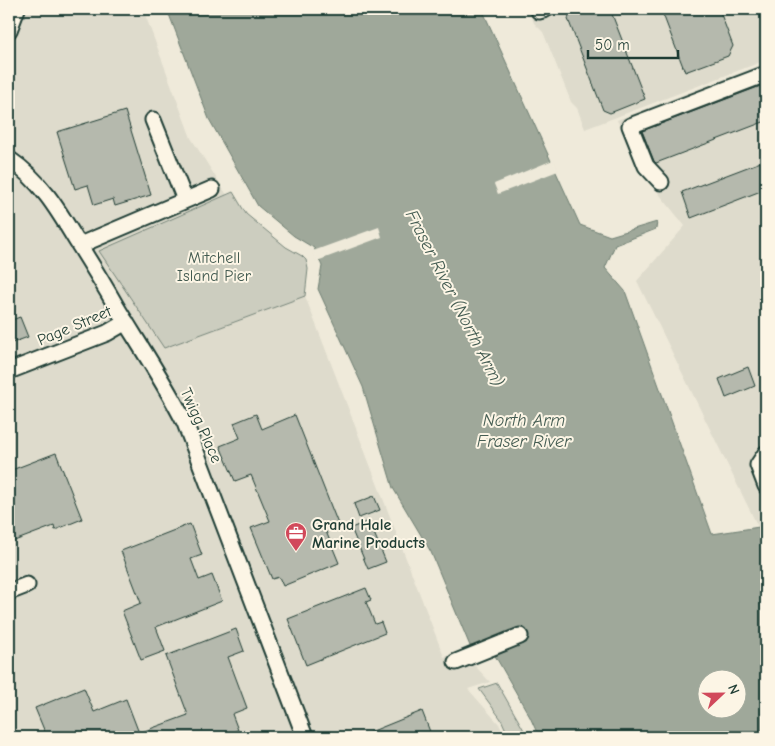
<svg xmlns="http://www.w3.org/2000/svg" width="775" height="746" font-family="'Comic Neue',sans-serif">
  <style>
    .built { fill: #dedbcc }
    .green { fill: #cccdbf; stroke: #76857a }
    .water { fill: #9fa89a; stroke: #6c7d71; fill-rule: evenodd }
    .pier { fill: #efeada }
    .building { fill: #b5b9ad; stroke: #1f3d34 }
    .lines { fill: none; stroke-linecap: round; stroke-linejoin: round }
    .minor-casing { stroke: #1f3d34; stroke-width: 19 }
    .minor { stroke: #fcf5e5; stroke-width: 15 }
    .labels { text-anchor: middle; stroke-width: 4; stroke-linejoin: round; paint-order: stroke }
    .park-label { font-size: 16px; fill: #425a50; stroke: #fcf5e5 }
    .street-label { font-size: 16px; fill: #1f3d34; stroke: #fcf5e5 }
    .poi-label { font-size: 16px; font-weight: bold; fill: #1f3d34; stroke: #fcf5e5; text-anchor: start }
    .water-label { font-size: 18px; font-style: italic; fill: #455d53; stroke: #fcf5e5 }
  </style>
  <rect width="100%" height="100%" fill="#efeada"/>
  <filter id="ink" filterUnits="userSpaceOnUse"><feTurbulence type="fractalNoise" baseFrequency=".02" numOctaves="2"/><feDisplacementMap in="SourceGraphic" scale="10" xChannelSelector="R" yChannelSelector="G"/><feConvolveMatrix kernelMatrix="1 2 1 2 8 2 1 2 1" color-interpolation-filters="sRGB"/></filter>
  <g filter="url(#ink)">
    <path class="built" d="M 9,9 L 143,9 L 191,138 L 227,195 L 164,348 L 305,296 L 444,657 L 462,652 L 490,682 L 468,689 L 499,724 L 505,737 L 9,737 Z
      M 528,9 L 766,9 L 766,60 L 585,129 L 577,108 L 571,102 L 543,32 L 534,23 Z
      M 766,63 L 766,543 L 637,281 L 685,226 L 640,170 L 617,120 Z"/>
    <path class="green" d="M 233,192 L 246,214 L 286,247 L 302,256 L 306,260 L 308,269 L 305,296 L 164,348 L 99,251 Z
      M 497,683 L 525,732 L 527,737 L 509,737 L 501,719 L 479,689 Z"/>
    <path class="water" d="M 167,9 L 482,9 L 580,225 L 610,236 L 657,222 L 656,229 L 615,245 L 605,268 L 625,291 L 712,534 L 766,526 L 766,737 L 539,737 L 530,717 L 489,645 L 470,646 L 431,552 L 393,488 L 363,387 L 318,289 L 322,266 L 314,248 L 294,236 L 258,206 L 209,119 ZM 708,678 L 738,678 L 738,708 L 708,708 Z"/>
    <path class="pier" d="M 553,160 L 558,171 L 498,194 L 494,184 Z
      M 379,227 L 382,237 L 317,261 L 313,251 Z"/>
    <path class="building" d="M 579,9 L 610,9 L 645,99 L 610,113 L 603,110 L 568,19 L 570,12 Z
      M 661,9 L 719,9 L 733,46 L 728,56 L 685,72 Z
      M 766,84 L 766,121 L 656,163 L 654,161 L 642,131 Z
      M 125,111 L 151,195 L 115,206 L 113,199 L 94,205 L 88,185 L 75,189 L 57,132 Z
      M 766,160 L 766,189 L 691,218 L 682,192 Z
      M 20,317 L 28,337 L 9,344 L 9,321 Z
      M 748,367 L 755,386 L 726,398 L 719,379 Z
      M 256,414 L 262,429 L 295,415 L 338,524 L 325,529 L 339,563 L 283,586 L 279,577 L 272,579 L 251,528 L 270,521 L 251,475 L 235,481 L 220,446 L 240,438 L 234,423 Z
      M 56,453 L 82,519 L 55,530 L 54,526 L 9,543 L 9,471 Z
      M 374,496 L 380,510 L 359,518 L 354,504 Z
      M 369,521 L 386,562 L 368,569 L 351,528 Z
      M 190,524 L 202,555 L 191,559 L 199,580 L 212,575 L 222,601 L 156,627 L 165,651 L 141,660 L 122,611 L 141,603 L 121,551 Z
      M 366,588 L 371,600 L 366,602 L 375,624 L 381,622 L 385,633 L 306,665 L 288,619 Z
      M 236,629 L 244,651 L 228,657 L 247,708 L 232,714 L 238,730 L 219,737 L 47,737 L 35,708 L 84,688 L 94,712 L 126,699 L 139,733 L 188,715 L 166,656 Z
      M 422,711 L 432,737 L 358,737 Z"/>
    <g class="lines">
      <g class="minor-casing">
        <path id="minor" d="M 539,11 L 546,9
          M 9,30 L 17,9
          M 153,120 L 185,200
          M 9,159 C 40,180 57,208 76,240 C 90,262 104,285 117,308 C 140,346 165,383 185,423 L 305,737
          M 661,182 L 646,166 L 630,126 L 766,74
          M 80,245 L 212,189
          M 9,371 L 107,333 L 126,322
          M 766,453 L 758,465 L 766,486
          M 9,592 L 27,585
          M 456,662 L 520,636"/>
      </g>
      <use href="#minor" class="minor"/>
    </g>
  </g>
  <defs>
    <g id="office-pin" transform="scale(1.125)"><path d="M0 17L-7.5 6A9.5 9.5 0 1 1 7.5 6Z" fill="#d1495b" stroke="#fcf5e5"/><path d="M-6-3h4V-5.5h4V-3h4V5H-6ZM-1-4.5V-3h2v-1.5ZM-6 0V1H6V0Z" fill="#fff"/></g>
  </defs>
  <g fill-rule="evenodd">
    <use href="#office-pin" x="296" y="533"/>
  </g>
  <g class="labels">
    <g class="park-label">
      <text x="214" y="263">Mitchell<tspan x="214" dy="18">Island Pier</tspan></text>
    </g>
    <g class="street-label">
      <text transform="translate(74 325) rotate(-23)" y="6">Page Street</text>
      <text transform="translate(202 425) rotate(66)" y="6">Twigg Place</text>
    </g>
    <g class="poi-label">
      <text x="312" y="530">Grand Hale<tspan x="312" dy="18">Marine Products</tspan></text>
    </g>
    <g class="water-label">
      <text transform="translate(455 298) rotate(63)" y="6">Fraser River (North Arm)</text>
      <text x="524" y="426">North Arm<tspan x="524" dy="21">Fraser River</tspan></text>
    </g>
  </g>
  <rect width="775" height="746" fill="none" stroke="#fcf5e5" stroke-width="30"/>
  <rect x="15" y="15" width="745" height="716" fill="none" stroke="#1f3d34" stroke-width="2" filter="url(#ink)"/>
  <g transform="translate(722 694) rotate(68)"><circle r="24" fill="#fcf5e5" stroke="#a4ab9e"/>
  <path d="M0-4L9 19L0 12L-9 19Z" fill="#d1495b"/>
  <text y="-8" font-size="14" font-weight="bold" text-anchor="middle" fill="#1f3d34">N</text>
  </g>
  <path d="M588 50v8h90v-8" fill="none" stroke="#1f3d34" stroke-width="2.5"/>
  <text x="595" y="50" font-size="15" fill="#1f3d34" stroke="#fcf5e5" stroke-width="4" paint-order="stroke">50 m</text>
</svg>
